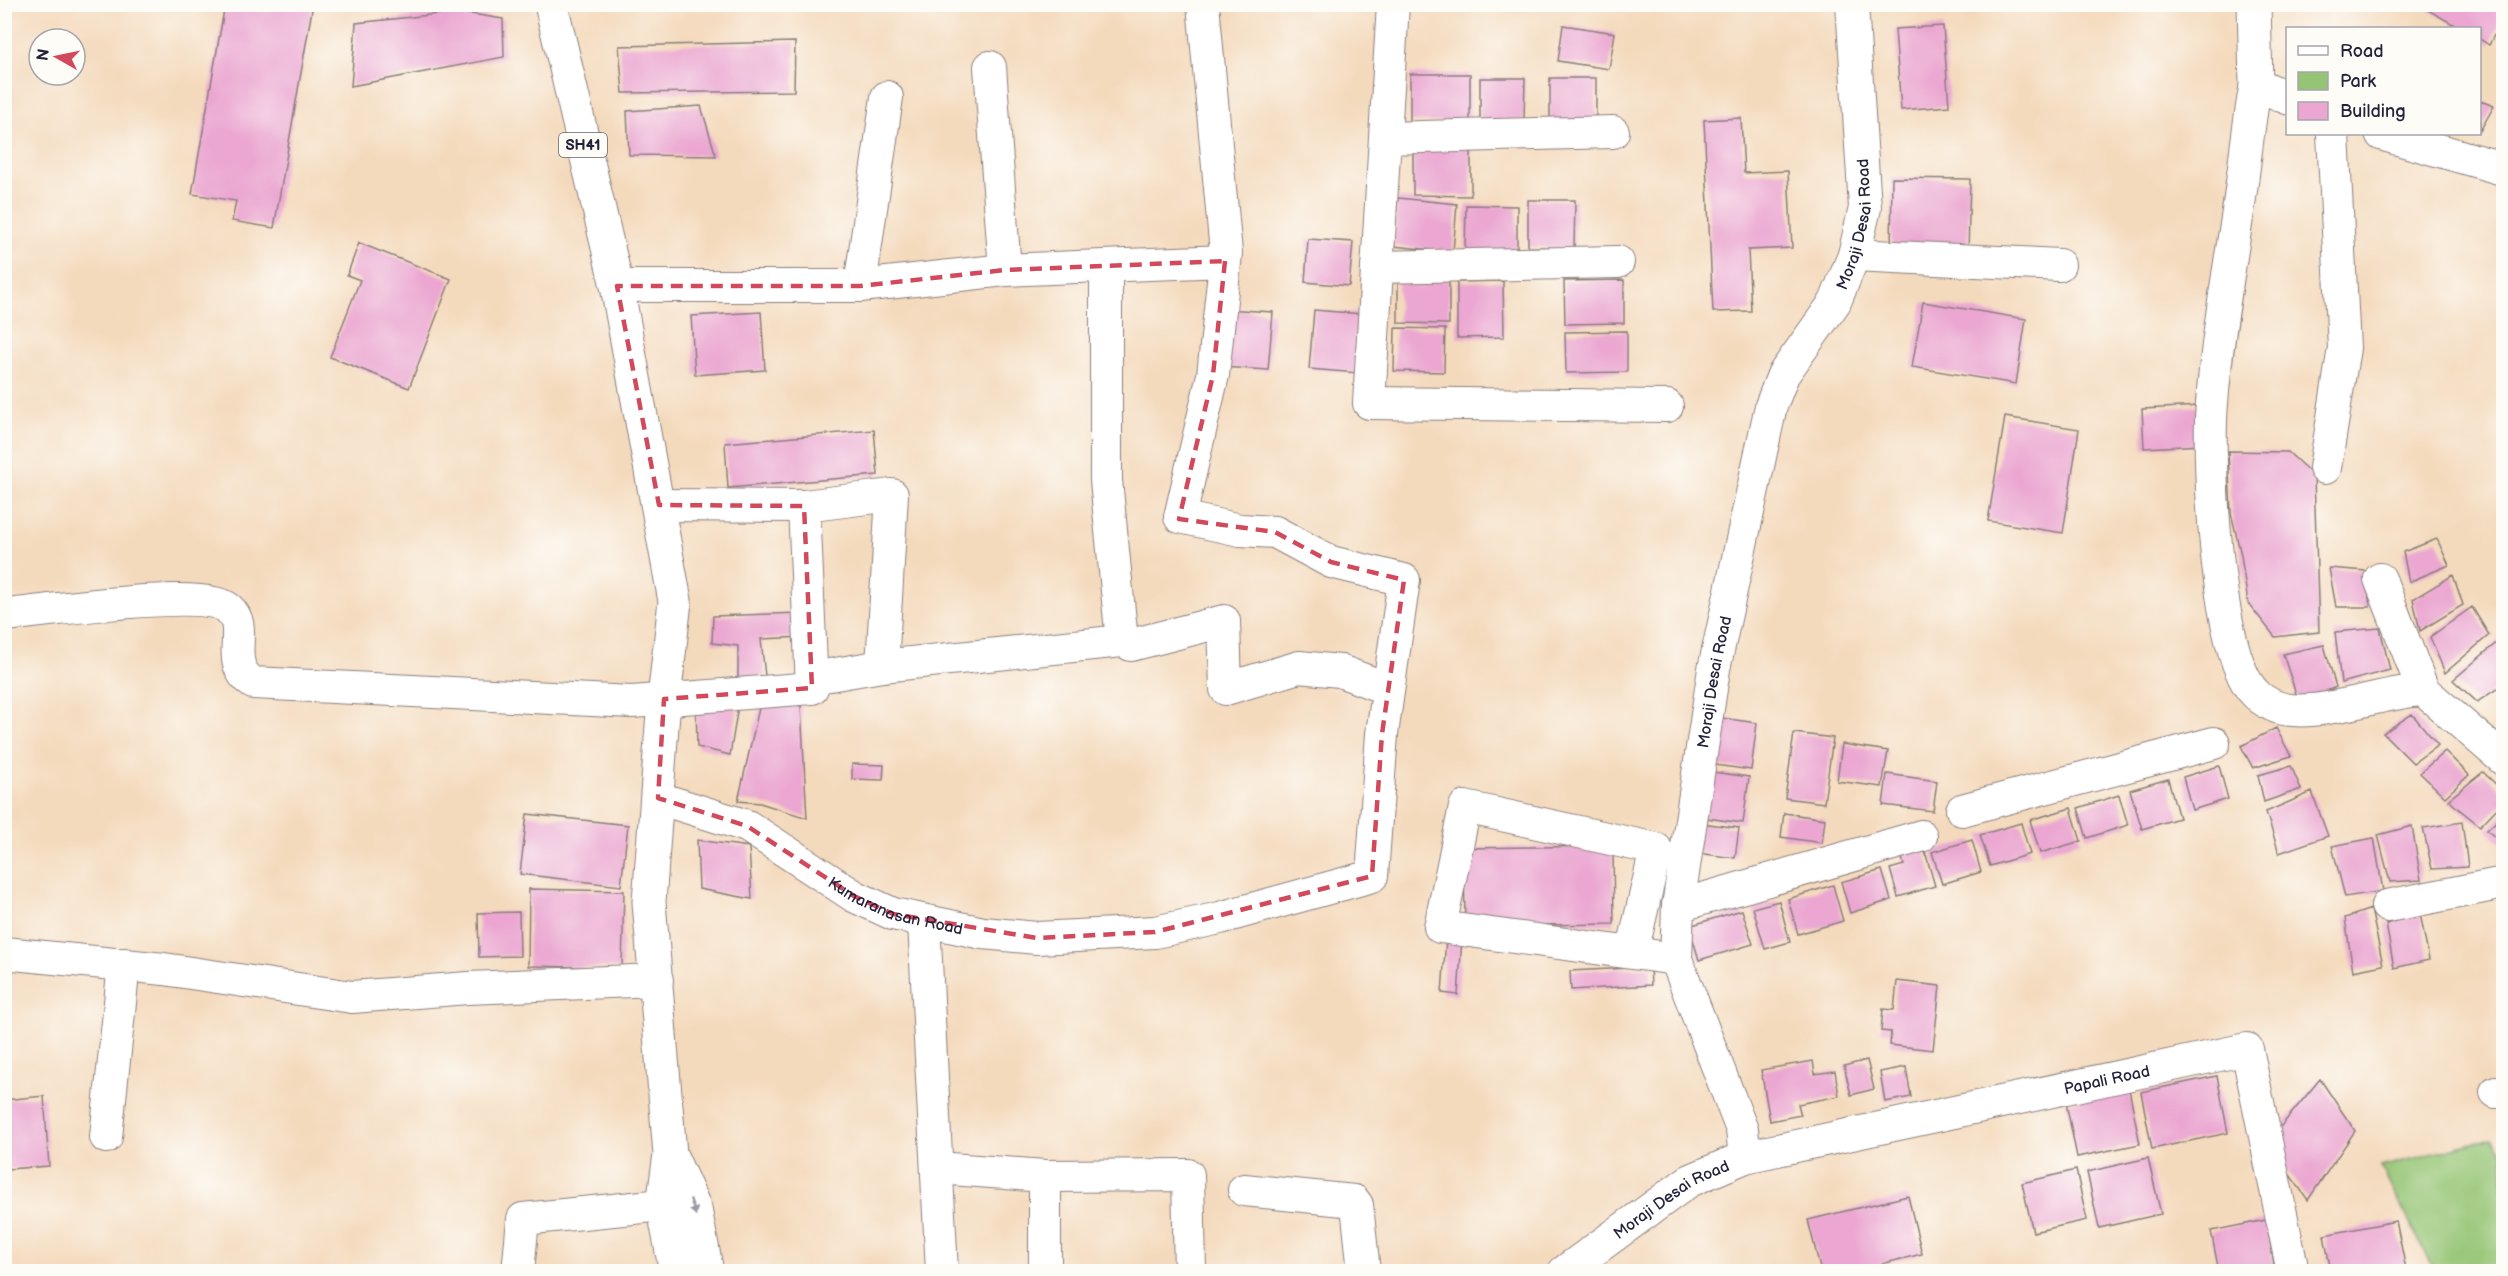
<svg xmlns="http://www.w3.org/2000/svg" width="2508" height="1276" font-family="'Balsamiq Sans',sans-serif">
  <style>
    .green { fill: #95c574; stroke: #5c7458; stroke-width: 1.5 }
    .building { fill: #eba7d1 }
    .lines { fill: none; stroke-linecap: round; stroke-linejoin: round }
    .minor-casing { stroke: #8b7e7c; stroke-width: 34 }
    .major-casing { stroke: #8b7e7c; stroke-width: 35 }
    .minor { stroke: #fff; stroke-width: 32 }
    .major { stroke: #fff; stroke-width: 33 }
    .oneway { fill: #9c9ca7 }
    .marked { fill: none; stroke: #d1495b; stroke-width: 4.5; stroke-dasharray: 12 8; stroke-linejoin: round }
    .labels { text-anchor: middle; stroke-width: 4.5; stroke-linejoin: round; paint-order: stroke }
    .shield { fill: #fdfcf7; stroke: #646373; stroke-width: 1.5 }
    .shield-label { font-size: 15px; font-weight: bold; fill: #22223b }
    .street-label { font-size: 16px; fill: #22223b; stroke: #fdfcf7 }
  </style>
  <rect width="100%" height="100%" fill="#fdfcf7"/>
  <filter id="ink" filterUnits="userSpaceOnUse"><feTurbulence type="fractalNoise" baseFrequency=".0167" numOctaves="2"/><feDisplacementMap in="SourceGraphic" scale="12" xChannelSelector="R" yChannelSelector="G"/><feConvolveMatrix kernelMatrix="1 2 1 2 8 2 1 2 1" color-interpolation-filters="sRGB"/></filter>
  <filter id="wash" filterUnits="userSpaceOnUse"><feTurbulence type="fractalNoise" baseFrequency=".008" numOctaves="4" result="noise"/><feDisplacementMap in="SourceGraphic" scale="24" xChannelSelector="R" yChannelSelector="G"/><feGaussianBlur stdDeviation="1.35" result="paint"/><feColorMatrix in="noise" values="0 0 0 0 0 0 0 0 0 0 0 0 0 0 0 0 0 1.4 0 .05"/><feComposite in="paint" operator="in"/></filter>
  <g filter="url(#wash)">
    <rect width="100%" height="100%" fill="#f4dabd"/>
    <path class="green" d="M 2492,1138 L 2503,1153 L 2503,1271 L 2435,1271 L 2381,1167 Z"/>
    <g id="blocks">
      <path class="building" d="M 225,4 L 313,4 L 274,228 L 232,221 L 236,201 L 192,194 Z
        M 2428,4 L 2504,4 L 2504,16 L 2489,45 L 2480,39 L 2480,28 L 2460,28 L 2426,9 Z
        M 458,12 L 503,19 L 504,57 L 351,86 L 356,23 Z
        M 1563,25 L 1615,33 L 1609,69 L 1558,61 Z
        M 1943,26 L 1949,106 L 1901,110 L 1895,29 Z
        M 795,42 L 794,91 L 623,93 L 619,46 Z
        M 1410,74 L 1470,74 L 1470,122 L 1410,122 Z
        M 1480,78 L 1525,78 L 1524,121 L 1480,121 Z
        M 1550,78 L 1596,78 L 1596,124 L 1550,123 Z
        M 2480,101 L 2494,106 L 2480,131 Z
        M 701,106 L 716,156 L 629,155 L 627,111 Z
        M 1741,118 L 1744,173 L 1788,171 L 1792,248 L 1748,250 L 1751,311 L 1713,312 L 1704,120 Z
        M 1413,145 L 1471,146 L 1471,196 L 1413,195 Z
        M 1892,178 L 1970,179 L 1968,253 L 1891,251 Z
        M 1398,198 L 1457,204 L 1453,252 L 1393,246 Z
        M 1528,200 L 1575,200 L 1574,248 L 1528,247 Z
        M 1466,205 L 1517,206 L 1517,252 L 1465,252 Z
        M 1308,239 L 1353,242 L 1349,286 L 1305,282 Z
        M 359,243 L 451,279 L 409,388 L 330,357 L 360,280 L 347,275 Z
        M 1398,278 L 1449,279 L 1449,324 L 1398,323 Z
        M 1624,280 L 1624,323 L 1565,324 L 1564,281 Z
        M 1503,281 L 1504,337 L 1457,338 L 1457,282 Z
        M 1923,302 L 2026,319 L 2016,384 L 1912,367 Z
        M 1225,309 L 1273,312 L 1268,370 L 1221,367 Z
        M 1314,310 L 1362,314 L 1358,373 L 1309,369 Z
        M 761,312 L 765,370 L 695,375 L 691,316 Z
        M 1395,328 L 1445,329 L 1444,372 L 1394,371 Z
        M 1627,331 L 1627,372 L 1566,373 L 1565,332 Z
        M 2201,406 L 2203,445 L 2144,448 L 2142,409 Z
        M 2005,417 L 2079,429 L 2063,533 L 1988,521 Z
        M 874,430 L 878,475 L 728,488 L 725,443 Z
        M 2228,451 L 2288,452 L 2314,476 L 2319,632 L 2275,637 L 2248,603 L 2241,555 L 2231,513 Z
        M 2437,539 L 2449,565 L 2409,582 L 2403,552 Z
        M 2329,568 L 2366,571 L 2370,607 L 2336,607 Z
        M 2453,575 L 2463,605 L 2420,631 L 2413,599 Z
        M 2472,607 L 2489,635 L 2445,673 L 2430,637 Z
        M 802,613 L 804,637 L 761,639 L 765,676 L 738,678 L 738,646 L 712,643 L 713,616 Z
        M 2380,628 L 2390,670 L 2341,683 L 2335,632 Z
        M 2501,639 L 2504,642 L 2504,684 L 2477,702 L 2453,680 Z
        M 2324,645 L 2336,687 L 2299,703 L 2283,654 Z
        M 740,694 L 730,755 L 697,747 L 696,701 Z
        M 780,701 L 801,706 L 807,818 L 760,803 L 738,801 L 759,708 Z
        M 2412,714 L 2438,745 L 2413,763 L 2383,733 Z
        M 1714,717 L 1757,723 L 1751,770 L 1708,764 Z
        M 2276,728 L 2291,756 L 2253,768 L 2241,746 Z
        M 1794,733 L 1833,738 L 1824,803 L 1785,798 Z
        M 1842,744 L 1888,751 L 1882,787 L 1837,781 Z
        M 2445,751 L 2469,775 L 2445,797 L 2420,773 Z
        M 852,764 L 884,765 L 883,780 L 852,779 Z
        M 2219,766 L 2228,799 L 2192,810 L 2183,777 Z
        M 2291,766 L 2301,789 L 2264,802 L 2258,775 Z
        M 1705,771 L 1749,777 L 1743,823 L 1699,817 Z
        M 2483,772 L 2504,792 L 2504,801 L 2480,826 L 2448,800 Z
        M 1887,774 L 1937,781 L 1933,811 L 1883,805 Z
        M 2168,779 L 2179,818 L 2142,829 L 2130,790 Z
        M 2312,792 L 2328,836 L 2279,853 L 2266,812 Z
        M 2119,795 L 2128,825 L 2087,838 L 2078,808 Z
        M 2071,808 L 2081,841 L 2040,853 L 2030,820 Z
        M 1784,813 L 1825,819 L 1822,843 L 1781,837 Z
        M 527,814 L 628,825 L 621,886 L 520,874 Z
        M 2504,814 L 2504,846 L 2487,830 Z
        M 1693,822 L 1739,828 L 1735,858 L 1689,852 Z
        M 2462,822 L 2468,867 L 2432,869 L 2423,828 Z
        M 2021,823 L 2030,854 L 1990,866 L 1980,835 Z
        M 2412,826 L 2421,880 L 2390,882 L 2378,835 Z
        M 2374,838 L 2383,891 L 2345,897 L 2332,846 Z
        M 697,840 L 749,847 L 752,899 L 699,889 Z
        M 1972,840 L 1981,872 L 1942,884 L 1932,852 Z
        M 1613,846 L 1614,924 L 1465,926 L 1464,848 Z
        M 1924,848 L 1935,886 L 1898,897 L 1890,869 L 1904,865 L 1901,855 Z
        M 1882,870 L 1891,900 L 1850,913 L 1841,882 Z
        M 1833,885 L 1843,921 L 1798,934 L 1788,899 Z
        M 529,889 L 624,891 L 622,968 L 528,966 Z
        M 1779,901 L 1790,942 L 1765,949 L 1753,908 Z
        M 2371,909 L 2383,965 L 2353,971 L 2345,918 Z
        M 1742,910 L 1753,944 L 1699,960 L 1689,926 Z
        M 519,912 L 520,956 L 479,957 L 478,913 Z
        M 2420,913 L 2429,960 L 2394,968 L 2386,924 Z
        M 1446,938 L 1462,939 L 1458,995 L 1442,993 Z
        M 1650,967 L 1651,985 L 1571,990 L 1570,971 Z
        M 1897,981 L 1940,986 L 1933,1050 L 1890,1045 L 1891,1032 L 1881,1031 L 1883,1009 L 1894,1010 Z
        M 1867,1060 L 1874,1089 L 1851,1095 L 1844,1066 Z
        M 1813,1061 L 1815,1074 L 1835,1071 L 1839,1096 L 1798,1104 L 1801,1115 L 1770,1121 L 1761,1070 Z
        M 1906,1067 L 1911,1097 L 1885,1102 L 1880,1072 Z
        M 2217,1076 L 2228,1133 L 2152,1149 L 2141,1092 Z
        M 2320,1079 L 2355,1131 L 2308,1200 L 2267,1143 Z
        M 2129,1089 L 2140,1144 L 2077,1157 L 2066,1103 Z
        M 44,1096 L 49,1166 L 8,1169 L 4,1177 L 4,1100 Z
        M 2148,1158 L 2161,1214 L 2099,1228 L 2087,1172 Z
        M 2076,1170 L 2087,1220 L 2033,1232 L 2022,1183 Z
        M 1908,1196 L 1922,1254 L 1849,1272 L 1821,1272 L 1808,1220 Z
        M 2266,1220 L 2275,1269 L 2219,1272 L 2211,1231 Z
        M 2396,1221 L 2406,1269 L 2331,1272 L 2324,1235 Z"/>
    </g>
  </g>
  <g filter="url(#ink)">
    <use href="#blocks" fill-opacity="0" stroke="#8b7e7c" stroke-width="1.5"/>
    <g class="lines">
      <g class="minor-casing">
        <g id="minor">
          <path d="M 1393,4 L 1369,403 L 1667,406"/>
          <path d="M 990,67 L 1005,270"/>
          <path d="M 2256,84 C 2248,124 2245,164 2239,205 C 2229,271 2217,337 2212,403 C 2207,459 2216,654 2254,692 C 2258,697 2266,702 2272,705 C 2306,723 2383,691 2423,690 L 2504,760"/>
          <path d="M 1385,138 L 1613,132"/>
          <path d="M 1854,255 L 2059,265"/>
          <path d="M 1377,267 L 1618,262"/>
          <path d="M 617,286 L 860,286 L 1005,270 L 1225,261"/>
          <path d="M 860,286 L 887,97"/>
          <path d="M 2325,468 L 2344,348 L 2333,134"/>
          <path d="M 659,505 L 804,506 L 892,495 L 882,666 L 1122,641 L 1106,480 L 1106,266"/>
          <path d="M 2380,579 L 2423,690"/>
          <path d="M 4,615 C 42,612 205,587 229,609 C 251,629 222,662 253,683 L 632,702 L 812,688 L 804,506"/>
          <path d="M 1131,645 L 1224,621 L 1226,689 L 1299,667 L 1340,671 L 1388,689"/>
          <path d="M 812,678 L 882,666"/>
          <path id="s1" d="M 658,798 L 747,826 L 854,896 L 893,914 L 983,933 L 1037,938 L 1155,932 L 1220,918 L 1372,876 L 1382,734 L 1404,580 L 1331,562 L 1275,532 L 1240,530 L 1180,517 L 1213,375 L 1226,253 L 1203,4"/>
          <path d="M 1962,810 L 2214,743"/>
          <path d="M 1678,906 L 1921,836"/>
          <path d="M 2387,906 L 2504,883"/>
          <path d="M 924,922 L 942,1272"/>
          <path d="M 4,953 L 164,969 L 352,997 L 468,988 L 657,980"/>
          <path d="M 1632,953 L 1656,849 L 1465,807 L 1440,927 L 1676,959"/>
          <path d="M 2496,1092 L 2504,1092"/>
          <path d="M 106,1137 L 124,964"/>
          <path id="s2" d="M 1745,1157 L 2247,1049 L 2293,1272"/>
          <path d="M 937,1168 L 1045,1176 L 1045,1272"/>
          <path d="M 1045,1176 L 1188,1175 L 1190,1272"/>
          <path d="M 1244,1190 L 1354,1201 L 1357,1205 L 1364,1272"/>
          <path d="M 518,1272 L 523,1219 L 663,1205"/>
          <path id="s3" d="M 1564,1272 L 1689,1181 L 1745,1157 L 1742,1130 L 1676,959 L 1678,906 L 1714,669 L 1771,406 L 1783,375 L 1835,302 L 1854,255 L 1865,208 L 1852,4"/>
        </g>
      </g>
      <g class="major-casing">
        <path id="major" d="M 551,4 L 617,286 L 675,601 L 664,699 L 649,902 L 670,1154 L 663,1205 L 676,1272
          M 2254,4 L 2256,84 L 2288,98
          M 2382,134 L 2504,169
          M 670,1154 L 695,1209 L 707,1272"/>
      </g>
      <use href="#minor" class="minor"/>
      <use href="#major" class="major"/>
    </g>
    <defs><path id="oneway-solid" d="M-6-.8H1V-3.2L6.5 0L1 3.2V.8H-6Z" transform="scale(1.5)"/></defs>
    <use class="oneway" href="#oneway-solid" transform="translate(693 1207) rotate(71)"/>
  </g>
  <path class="marked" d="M 1225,261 L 1213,375 L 1179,519 L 1275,532 L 1331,562 L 1404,580 L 1382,734 L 1372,876 L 1155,932 L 1037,938 L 893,914 L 854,896 L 747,826 L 658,798 L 664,699 L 812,688 L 804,506 L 659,505 L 617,286 L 860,286 L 1005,270 Z"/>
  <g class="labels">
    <rect class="shield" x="559" y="133" width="48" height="24" rx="4.5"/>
    <g class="shield-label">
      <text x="583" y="150">SH41</text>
    </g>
    <g class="street-label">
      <text dy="6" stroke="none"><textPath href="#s3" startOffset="1192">Moraji Desai Road</textPath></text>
      <text dy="6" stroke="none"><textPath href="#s3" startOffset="706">Moraji Desai Road</textPath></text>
      <text dy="6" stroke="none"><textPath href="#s1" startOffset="264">Kumaranasan Road</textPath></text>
      <text dy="6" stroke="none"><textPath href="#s2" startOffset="370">Papali Road</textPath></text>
      <text dy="6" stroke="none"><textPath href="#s3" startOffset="130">Moraji Desai Road</textPath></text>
    </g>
  </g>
  <rect width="2508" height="1276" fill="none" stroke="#fdfcf7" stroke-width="24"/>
  <rect x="2286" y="27" width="195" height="108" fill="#fdfcf7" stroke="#a5a5ac" stroke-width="1.5"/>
  <rect x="2298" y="46" width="30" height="9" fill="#ffffff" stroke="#a5a5ac" stroke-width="1.5"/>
  <text x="2340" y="57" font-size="18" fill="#22223b">Road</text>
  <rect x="2298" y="72" width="30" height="18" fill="#95c574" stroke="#a5a5ac" stroke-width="1.5"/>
  <text x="2340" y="87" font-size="18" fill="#22223b">Park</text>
  <rect x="2298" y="102" width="30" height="18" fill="#eba7d1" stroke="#a5a5ac" stroke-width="1.5"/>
  <text x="2340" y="117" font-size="18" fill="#22223b">Building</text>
  <g transform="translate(57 57) rotate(279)"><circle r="28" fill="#fdfcf7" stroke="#a5a5ac" stroke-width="1.5"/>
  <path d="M0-4.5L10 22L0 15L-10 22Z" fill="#d1495b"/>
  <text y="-9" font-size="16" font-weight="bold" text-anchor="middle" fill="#22223b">N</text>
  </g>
</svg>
